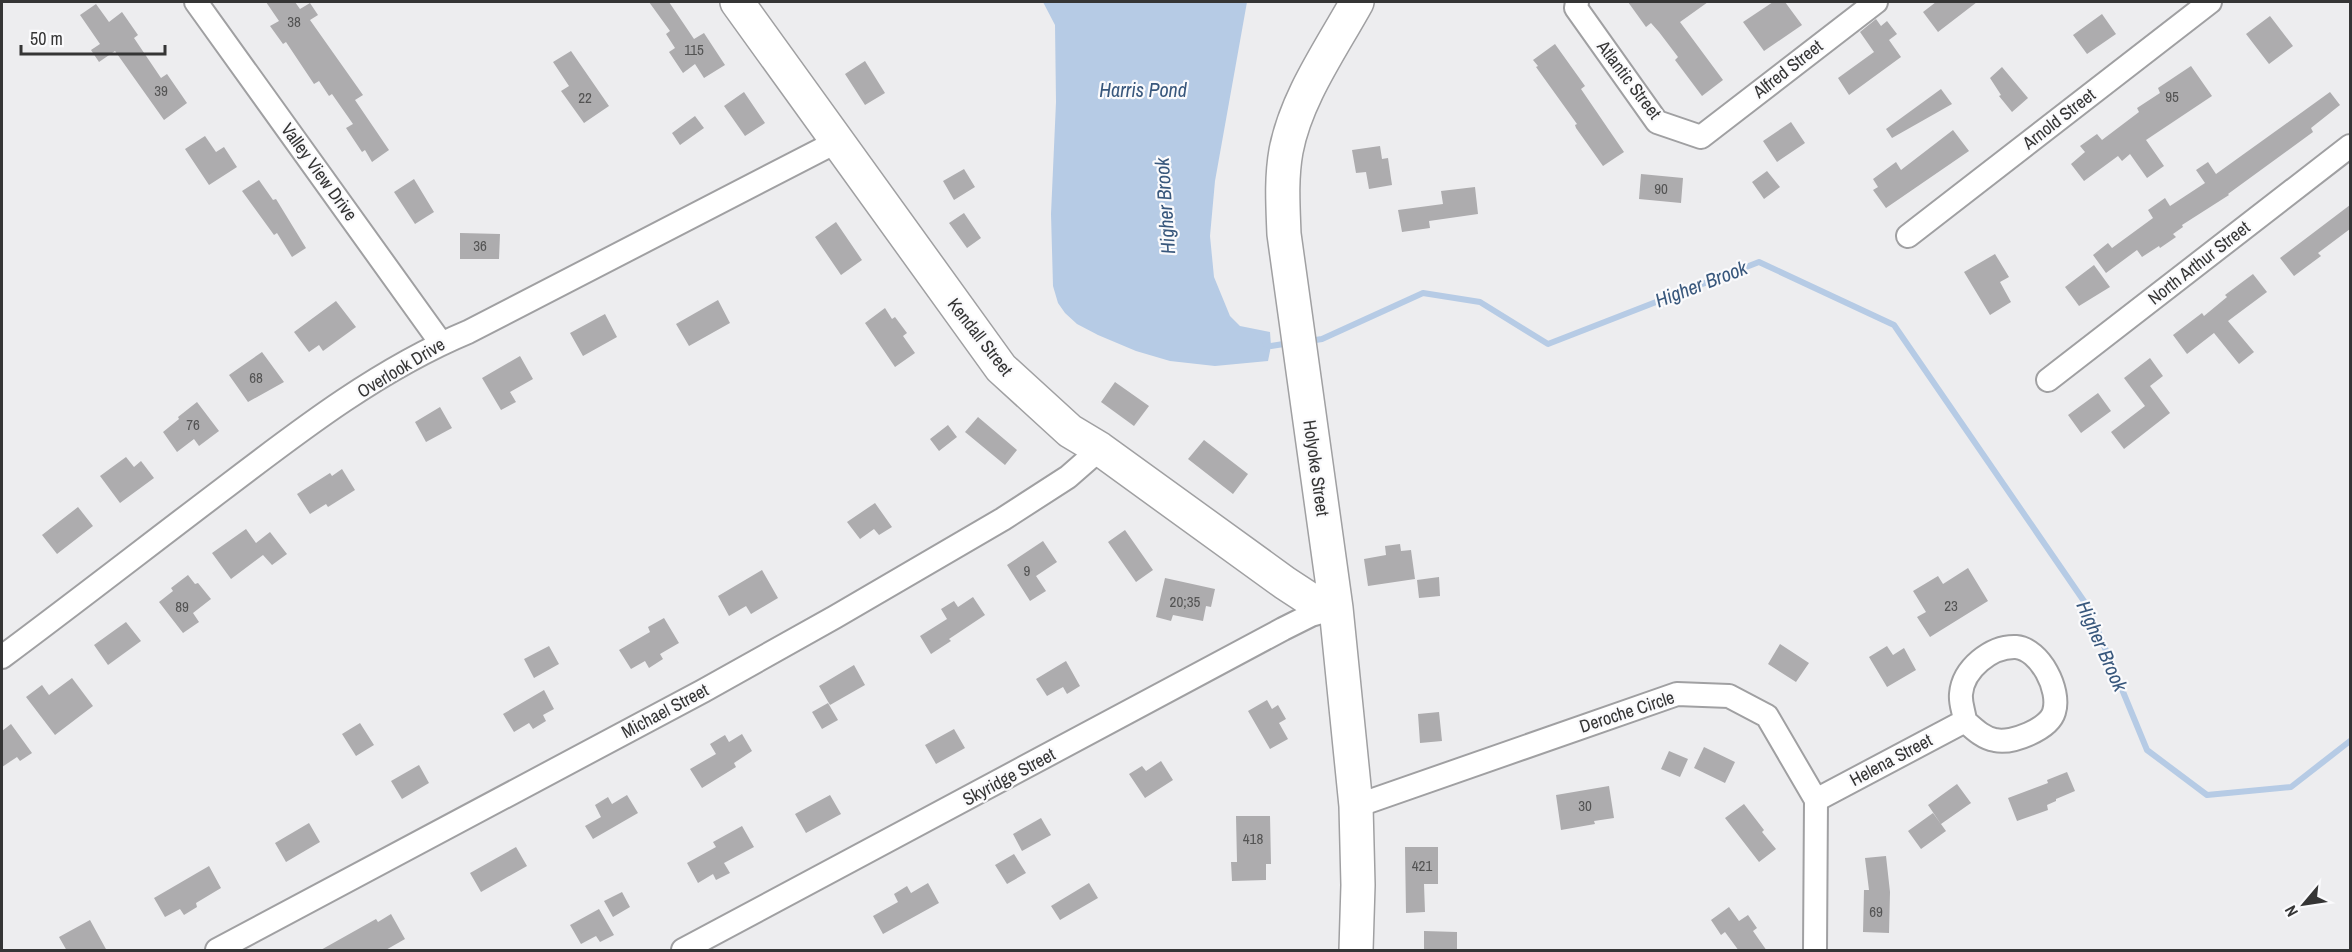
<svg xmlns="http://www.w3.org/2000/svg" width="2352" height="952" font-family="'Archivo Narrow',sans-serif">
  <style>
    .water { fill: #b6cbe5 }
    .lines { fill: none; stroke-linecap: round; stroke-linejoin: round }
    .stream { stroke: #b6cbe5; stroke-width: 6 }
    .building { fill: #adacae }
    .street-casing { stroke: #a0a0a2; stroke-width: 26 }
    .secondary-casing { stroke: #a0a0a2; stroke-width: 36 }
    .street { stroke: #fff; stroke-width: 22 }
    .secondary { stroke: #fff; stroke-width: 33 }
    .labels { text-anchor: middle; stroke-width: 4.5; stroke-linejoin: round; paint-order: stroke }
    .number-label { font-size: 15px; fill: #535353 }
    .street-label { font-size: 18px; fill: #353535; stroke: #fafafc }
    .water-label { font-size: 20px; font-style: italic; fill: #38577c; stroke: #fafafc }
  </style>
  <rect width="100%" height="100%" fill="#ededef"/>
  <path class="water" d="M 1043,2 L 1247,2 L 1215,181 L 1210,236 L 1214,277 L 1230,316 L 1240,326 L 1270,332 L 1271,346 L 1268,361 L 1215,366 L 1170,361 L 1136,351 L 1098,335 L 1077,324 L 1065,313 L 1058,303 L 1053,286 L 1051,214 L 1056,102 L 1055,25 Z"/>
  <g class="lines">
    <path class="stream" d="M 1309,341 L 1322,339 L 1423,293 L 1480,302 L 1548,344 L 1759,262 L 1894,325 L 2088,607 L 2147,750 L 2207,795 L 2291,787 L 2350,741
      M 1265,344 L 1271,346 L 1290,343"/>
  </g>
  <path class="building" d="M 266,2 L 295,2 L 300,9 L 310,3 L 318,15 L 310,20 L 363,95 L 355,100 L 389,150 L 372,162 L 365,150 L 362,152 L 346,128 L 353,124 L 332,94 L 329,96 L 319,81 L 314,84 L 286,42 L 283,44 L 270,26 L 279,21 Z
    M 649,2 L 669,2 L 694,39 L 704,33 L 725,65 L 704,78 L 695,64 L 683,73 L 669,52 L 675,48 L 666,34 L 670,31 Z
    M 1628,2 L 1708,2 L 1680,22 L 1723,80 L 1702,96 L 1675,60 L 1678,57 L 1659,32 L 1651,23 L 1646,27 Z
    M 1773,2 L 1785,2 L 1802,25 L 1764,51 L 1743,22 Z
    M 1936,2 L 1977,2 L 1938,32 L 1923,12 Z
    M 96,4 L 109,22 L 122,12 L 138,35 L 134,38 L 161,78 L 167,74 L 187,103 L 164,120 L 115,51 L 99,62 L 91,50 L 100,44 L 80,15 Z
    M 2102,14 L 2116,34 L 2087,54 L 2073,35 Z
    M 2270,16 L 2293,46 L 2269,64 L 2246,34 Z
    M 1876,19 L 1881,26 L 1887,21 L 1897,34 L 1889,40 L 1901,57 L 1849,95 L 1838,78 L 1874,52 L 1860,32 Z
    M 1555,44 L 1585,86 L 1581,89 L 1624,152 L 1603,166 L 1576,128 L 1575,125 L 1577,124 L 1536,67 L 1538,66 L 1533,60 Z
    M 571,51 L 609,106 L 584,123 L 561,91 L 569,86 L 553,62 Z
    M 865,61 L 885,93 L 865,105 L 845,74 Z
    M 2191,66 L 2212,96 L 2146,140 L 2164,166 L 2147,178 L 2130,154 L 2122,161 L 2118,156 L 2084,181 L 2071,164 L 2085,152 L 2080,146 L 2097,134 L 2102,140 L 2139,112 L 2137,108 L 2160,93 L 2158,88 Z
    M 2002,67 L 2028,98 L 2012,112 L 1999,96 L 2001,95 L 1990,78 Z
    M 1941,89 L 1952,104 L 1892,138 L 1886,129 Z
    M 744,92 L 765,123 L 745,136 L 724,106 Z
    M 2330,92 L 2340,105 L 2311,128 L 2313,132 L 2228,194 L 2229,195 L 2182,225 L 2183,227 L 2173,234 L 2176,237 L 2160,248 L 2159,246 L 2142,257 L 2137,250 L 2106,273 L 2093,255 L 2108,243 L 2112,248 L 2153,218 L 2148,210 L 2165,198 L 2170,206 L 2205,183 L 2196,170 L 2208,162 L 2216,174 Z
    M 695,116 L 704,128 L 680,145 L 672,133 Z
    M 1791,122 L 1805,143 L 1777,162 L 1763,141 Z
    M 1953,130 L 1969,151 L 1886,208 L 1873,190 L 1878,187 L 1873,179 L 1896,162 L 1901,170 Z
    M 205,136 L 216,152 L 224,147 L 237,167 L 209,185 L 185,149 Z
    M 1380,146 L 1382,159 L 1388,158 L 1392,185 L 1369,189 L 1366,172 L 1356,173 L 1352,150 Z
    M 964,169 L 975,187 L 954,200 L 943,181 Z
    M 1767,171 L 1780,187 L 1764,199 L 1752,182 Z
    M 1641,174 L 1683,178 L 1681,203 L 1639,199 Z
    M 414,179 L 434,212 L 415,224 L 394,192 Z
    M 259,180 L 273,200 L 276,199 L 306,248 L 292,257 L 277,233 L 274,235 L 242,191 Z
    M 1475,187 L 1478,214 L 1429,221 L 1430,228 L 1402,232 L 1398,210 L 1443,204 L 1441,191 Z
    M 2350,205 L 2350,229 L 2318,253 L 2321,256 L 2294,276 L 2280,258 Z
    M 964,213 L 981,238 L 967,248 L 949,223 Z
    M 836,222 L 862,260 L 841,275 L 815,237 Z
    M 460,233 L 500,234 L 499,259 L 460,259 Z
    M 1995,254 L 2009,277 L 2000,282 L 2011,302 L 1990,315 L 1964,272 Z
    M 2094,265 L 2110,287 L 2079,306 L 2065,287 Z
    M 2253,274 L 2267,292 L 2228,321 L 2254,352 L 2239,364 L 2214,333 L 2187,354 L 2173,335 L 2202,313 L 2204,316 L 2227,297 L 2225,295 Z
    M 718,300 L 730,323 L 689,346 L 676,324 Z
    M 336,301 L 356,327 L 323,351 L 319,345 L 309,352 L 294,332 Z
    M 885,308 L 892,319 L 895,317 L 907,333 L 903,336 L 915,353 L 895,367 L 865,323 Z
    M 605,314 L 617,337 L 583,356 L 570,333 Z
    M 262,352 L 284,382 L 248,402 L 229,375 Z
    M 520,356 L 533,379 L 510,392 L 516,402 L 501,410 L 482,378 Z
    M 2150,358 L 2163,376 L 2150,386 L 2170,413 L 2124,449 L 2111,432 L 2145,406 L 2124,378 Z
    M 1115,382 L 1149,406 L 1134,426 L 1101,402 Z
    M 2098,393 L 2111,411 L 2081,433 L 2068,415 Z
    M 197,402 L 219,431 L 199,446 L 194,439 L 177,452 L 163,432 L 179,419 L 178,417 Z
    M 440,407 L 452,428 L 426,442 L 415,422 Z
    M 978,417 L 1017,450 L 1005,465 L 965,432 Z
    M 948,425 L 957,437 L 939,451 L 930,439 Z
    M 1204,440 L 1248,474 L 1233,494 L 1188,459 Z
    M 126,457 L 134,467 L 141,461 L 154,478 L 120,503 L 100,476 Z
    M 342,469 L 355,490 L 328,507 L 326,504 L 310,514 L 297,494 L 330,473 L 332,476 Z
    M 875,503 L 892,527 L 879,535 L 874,529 L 860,539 L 847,522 Z
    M 78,507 L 93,526 L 57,554 L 42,535 Z
    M 246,529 L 256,543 L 270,532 L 287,554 L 272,565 L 263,555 L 231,579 L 212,553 Z
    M 1125,530 L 1153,570 L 1136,582 L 1108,542 Z
    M 1043,541 L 1057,562 L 1036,576 L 1046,591 L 1030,601 L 1007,565 Z
    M 1400,544 L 1401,551 L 1411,550 L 1415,579 L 1368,586 L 1364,559 L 1386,555 L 1385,546 Z
    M 1968,568 L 1988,601 L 1930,637 L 1917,617 L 1926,612 L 1913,591 L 1938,576 L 1943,584 Z
    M 762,570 L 778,598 L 751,614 L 746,606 L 729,616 L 718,596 Z
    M 188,575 L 195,584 L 198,583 L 211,599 L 193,613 L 199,622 L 183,633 L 159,602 L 173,591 L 171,588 Z
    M 1439,577 L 1440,596 L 1419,598 L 1417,580 Z
    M 1165,578 L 1215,589 L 1211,607 L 1206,606 L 1203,621 L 1173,615 L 1171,621 L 1156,617 Z
    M 973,597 L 985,615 L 949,639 L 951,641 L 931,654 L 920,636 L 947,619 L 941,609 L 954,601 L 958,607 Z
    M 664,618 L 679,643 L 660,654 L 663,659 L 649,668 L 645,661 L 631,669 L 619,650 L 650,632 L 648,627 Z
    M 126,622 L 141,641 L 108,665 L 94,645 Z
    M 1780,644 L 1809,663 L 1796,682 L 1768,664 Z
    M 549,646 L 559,664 L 534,678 L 524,659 Z
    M 1887,646 L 1893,655 L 1904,648 L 1916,670 L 1887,687 L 1869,657 Z
    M 1066,661 L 1080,686 L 1067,694 L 1063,687 L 1047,696 L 1036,679 Z
    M 854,665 L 865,685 L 830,705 L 819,686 Z
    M 72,678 L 93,706 L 55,735 L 26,697 L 42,685 L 49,695 Z
    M 544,690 L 554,709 L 543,715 L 546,721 L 533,729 L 529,723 L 514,732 L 503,714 Z
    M 1267,700 L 1272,709 L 1278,705 L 1286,719 L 1279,723 L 1288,739 L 1270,749 L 1248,711 Z
    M 828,703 L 838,720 L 822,729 L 812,712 Z
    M 1439,712 L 1442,741 L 1420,743 L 1418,714 Z
    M 360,723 L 374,745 L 356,756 L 342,734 Z
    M 11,724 L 32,753 L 20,761 L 17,757 L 2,767 L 2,731 Z
    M 954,729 L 965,748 L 936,764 L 925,745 Z
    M 742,734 L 752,751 L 734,763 L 736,767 L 702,788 L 690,769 L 716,754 L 710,744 L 725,735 L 729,742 Z
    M 1704,747 L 1735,762 L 1725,783 L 1694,768 Z
    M 1669,751 L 1688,759 L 1680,777 L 1661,769 Z
    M 1161,761 L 1173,780 L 1145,798 L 1129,774 L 1142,766 L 1146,771 Z
    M 419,765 L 429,783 L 402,799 L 391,781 Z
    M 2067,772 L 2075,791 L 2056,799 L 2056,801 L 2047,805 L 2048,810 L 2017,821 L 2008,798 L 2048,783 L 2047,780 Z
    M 1957,784 L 1971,803 L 1941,824 L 1928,805 Z
    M 1609,786 L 1614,818 L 1594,821 L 1595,824 L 1561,830 L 1556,795 Z
    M 627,795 L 638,813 L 593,839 L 585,826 L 601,817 L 595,805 L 608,797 L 612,804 Z
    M 830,795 L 841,814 L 806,833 L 795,814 Z
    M 1744,804 L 1764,830 L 1762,832 L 1776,849 L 1759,862 L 1725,818 Z
    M 1933,813 L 1946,831 L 1921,849 L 1908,831 Z
    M 1236,816 L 1270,816 L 1271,864 L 1266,864 L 1266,880 L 1232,881 L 1231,862 L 1237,862 Z
    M 1041,818 L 1051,835 L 1022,851 L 1013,834 Z
    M 309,823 L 320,842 L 286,862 L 275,843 Z
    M 742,826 L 754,847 L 724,863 L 730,873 L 716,880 L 713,874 L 698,883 L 687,863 L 716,847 L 713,842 Z
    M 516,847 L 527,866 L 481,892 L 470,873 Z
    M 1405,847 L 1438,847 L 1438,884 L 1424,884 L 1425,912 L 1406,913 Z
    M 1014,854 L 1026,873 L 1007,884 L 995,865 Z
    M 1886,856 L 1890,892 L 1889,933 L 1863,932 L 1864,890 L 1869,890 L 1865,858 Z
    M 209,866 L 221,888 L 196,903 L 197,907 L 184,915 L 180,909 L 165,917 L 154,898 Z
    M 928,883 L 939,903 L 883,934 L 873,916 L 898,902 L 894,894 L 907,886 L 911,893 Z
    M 1089,883 L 1098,898 L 1060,920 L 1051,906 Z
    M 622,892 L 630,907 L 613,917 L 604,901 Z
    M 1729,907 L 1739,921 L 1748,915 L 1757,928 L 1753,931 L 1767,951 L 1739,951 L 1725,932 L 1721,935 L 1711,920 Z
    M 599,909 L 614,935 L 600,942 L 596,936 L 581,944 L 570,925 Z
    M 391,914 L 405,939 L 384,951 L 319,951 L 376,919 L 378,922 Z
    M 90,920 L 107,951 L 67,951 L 59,937 Z
    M 1424,931 L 1457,932 L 1457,951 L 1424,951 Z"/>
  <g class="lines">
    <g class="street-casing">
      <path id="street" d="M 196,2 L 441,343
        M 1577,2 L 1576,8 L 1657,122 L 1701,137 L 1876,2
        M 1908,236 L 2210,2
        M 2048,380 L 2350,146
        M 2,657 C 76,602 149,545 223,489 C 299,431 379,369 468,332 L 838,141
        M 1816,800 L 1965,721 C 1974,729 1983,738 1995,740 C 2012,744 2049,729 2054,712 C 2061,690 2040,649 2016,647 C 1991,646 1963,669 1961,694 C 1960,704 1964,711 1965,721
        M 1356,806 L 1677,694 L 1729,696 L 1767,716 L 1816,800 L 1815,950
        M 217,950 L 703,691 L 835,617 L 1003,519 L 1068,477 L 1100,449
        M 683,950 L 1283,629 L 1311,615 L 1336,608"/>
    </g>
    <g class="secondary-casing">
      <path id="secondary" d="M 737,2 L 1001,368 L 1070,431 L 1100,449 L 1285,583 L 1311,600 L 1336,608
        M 1356,950 L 1358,885 L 1356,806 L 1336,608 L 1284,234 C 1283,207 1281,179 1286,151 C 1296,98 1331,49 1357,2"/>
    </g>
    <use href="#street" class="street"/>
    <use href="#secondary" class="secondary"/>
  </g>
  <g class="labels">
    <g class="number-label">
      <text x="294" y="27">38</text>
      <text x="694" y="55">115</text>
      <text x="161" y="96">39</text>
      <text x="2172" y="102">95</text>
      <text x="585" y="103">22</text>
      <text x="1661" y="194">90</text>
      <text x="480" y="251">36</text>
      <text x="256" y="383">68</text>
      <text x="193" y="430">76</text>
      <text x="1027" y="576">9</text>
      <text x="1185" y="607">20;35</text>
      <text x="1951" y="611">23</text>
      <text x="182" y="612">89</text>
      <text x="1585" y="811">30</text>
      <text x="1253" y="844">418</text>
      <text x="1422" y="871">421</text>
      <text x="1876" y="917">69</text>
    </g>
    <g class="street-label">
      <text transform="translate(1788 69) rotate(-38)" y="6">Alfred Street</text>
      <text transform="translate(1629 80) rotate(53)" y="6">Atlantic Street</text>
      <text transform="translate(2059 119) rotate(-38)" y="6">Arnold Street</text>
      <text transform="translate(319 172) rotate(54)" y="6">Valley View Drive</text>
      <text transform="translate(2199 263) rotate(-38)" y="6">North Arthur Street</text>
      <text transform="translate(980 337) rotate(52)" y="6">Kendall Street</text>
      <text transform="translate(401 368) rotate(-31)" y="6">Overlook Drive</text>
      <text transform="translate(1316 468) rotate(82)" y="6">Holyoke Street</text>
      <text transform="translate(665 711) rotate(-28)" y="6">Michael Street</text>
      <text transform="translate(1627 712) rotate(-18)" y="6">Deroche Circle</text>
      <text transform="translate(1891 760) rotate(-28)" y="6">Helena Street</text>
      <text transform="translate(1009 777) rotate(-28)" y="6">Skyridge Street</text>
    </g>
    <g class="water-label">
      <text x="1143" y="97">Harris Pond</text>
      <text transform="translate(1165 206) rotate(-94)" y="7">Higher Brook</text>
      <text transform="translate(1701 284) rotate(-21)" y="7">Higher Brook</text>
      <text transform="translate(2102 646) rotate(66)" y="7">Higher Brook</text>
    </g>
  </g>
  <rect width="2352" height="952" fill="none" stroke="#353535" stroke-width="6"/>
  <g transform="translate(2304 904) rotate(241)" stroke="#fafafc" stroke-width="4.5" paint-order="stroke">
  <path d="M0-4.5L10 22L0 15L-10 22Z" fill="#353535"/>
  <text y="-9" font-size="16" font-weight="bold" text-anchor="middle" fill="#353535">N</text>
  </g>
  <path d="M21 45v9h144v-9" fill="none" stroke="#353535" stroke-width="3"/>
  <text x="30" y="45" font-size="18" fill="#353535" stroke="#fafafc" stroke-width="4.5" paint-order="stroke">50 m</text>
</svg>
